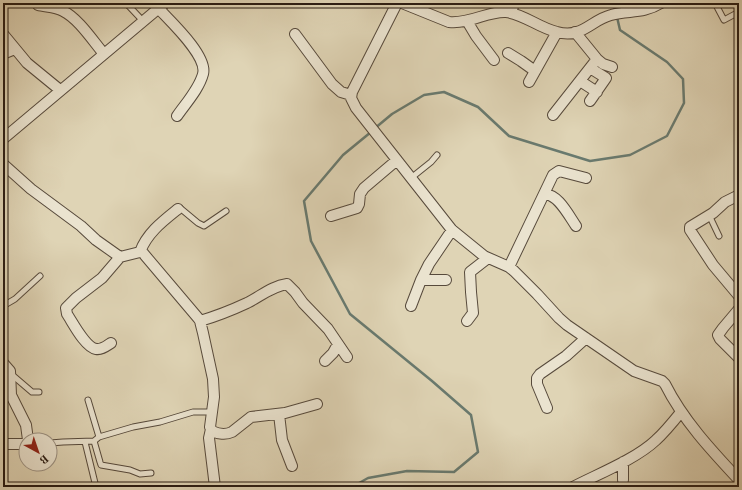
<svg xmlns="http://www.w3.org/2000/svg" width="742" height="490" font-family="'Old Standard TT',serif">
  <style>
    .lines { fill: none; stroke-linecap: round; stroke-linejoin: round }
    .stream { stroke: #697a6f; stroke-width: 2.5 }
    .service-casing { stroke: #574a3c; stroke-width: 7 }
    .minor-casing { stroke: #574a3c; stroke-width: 12 }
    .service { stroke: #eae3cf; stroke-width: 5 }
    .minor { stroke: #eae3cf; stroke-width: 10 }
  </style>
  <rect width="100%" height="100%" fill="#dfd4b5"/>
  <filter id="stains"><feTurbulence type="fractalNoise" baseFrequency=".005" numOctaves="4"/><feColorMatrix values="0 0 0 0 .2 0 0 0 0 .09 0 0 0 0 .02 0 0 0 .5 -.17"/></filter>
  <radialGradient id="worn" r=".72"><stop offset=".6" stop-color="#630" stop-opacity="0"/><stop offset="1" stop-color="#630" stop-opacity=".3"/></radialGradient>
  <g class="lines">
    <path class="stream" d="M 613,3 L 615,12
      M 374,129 L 392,114 L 424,95 L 444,92 L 478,107 L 509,136 L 590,161 L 630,155 L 667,136 L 684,103 L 683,79 L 667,62 L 620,30 L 617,17
      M 352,487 L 368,478 L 407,471 L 454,472 L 478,452 L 471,415 L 432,381 L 350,314 L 311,241 L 304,201 L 343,155 L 371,132"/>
    <g class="service-casing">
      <path id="service" d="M 126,3 L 143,21
        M 715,3 L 724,20 L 737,13 L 739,16
        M 411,178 L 431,162 L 437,155
        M 178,209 L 180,208 L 198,223 L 204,226 L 226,211
        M 709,215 L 719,236
        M 3,306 L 15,299 L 40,276
        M 11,374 L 32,392 L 39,392
        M 88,400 L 99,437
        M 94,441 L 99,437 L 133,427 L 160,422 L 193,412 L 211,412
        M 85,442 L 96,487
        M 50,443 L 63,442 L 94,441 L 100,462 L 101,465 L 130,470 L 140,474 L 151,473"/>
    </g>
    <g class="minor-casing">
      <path id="minor" d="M 397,3 L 352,92 L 351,98 L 356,108 L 452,230 L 484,256 L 509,267 L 514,271 L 537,294 L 559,318 L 567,325 L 634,371 L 662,381 L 665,384 C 683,420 711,450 739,480
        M 402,3 L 449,22 C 471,24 487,11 506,12 C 524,14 539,28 557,32 C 582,39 591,20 611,15 C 629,10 643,14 661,3
        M 38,5 C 45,7 56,7 63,11 C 78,18 93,41 104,54
        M 158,8 C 170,21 208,56 203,74 C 199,89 186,103 177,116
        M 511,13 L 514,3
        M 467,21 L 476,36 L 494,60
        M 575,32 L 597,59 L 603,64 L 612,67
        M 3,34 L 27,63 L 60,90
        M 295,34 L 332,84 L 341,92 L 351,95
        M 508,53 L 521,61 L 535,71
        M 3,54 L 15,49
        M 580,81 L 597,92
        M 529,82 L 557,32
        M 590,101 L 606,78 L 590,68
        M 553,115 L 597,59
        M 3,139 L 165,3
        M 3,164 L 31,189 L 81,226 L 96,240 L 120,257 L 140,252 L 143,253 L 198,318 L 200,321 L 203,333 L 213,379 L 214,397 L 210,427 L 212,431 C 218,434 226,435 232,432 L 251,417 L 285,413 L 317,404
        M 544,195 C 557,192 569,216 576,226
        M 739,195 L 725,202 L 713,213 L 690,227 L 690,230 L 713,265 L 739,296
        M 331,216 L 357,208 L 359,204 L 360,194 L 364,188 L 397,160
        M 140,252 C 147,233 163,221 178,209
        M 509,267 L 553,175 L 559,171 L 586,178
        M 421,280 L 446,280
        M 411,306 L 421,280 L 429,264 L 452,230
        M 739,309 L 723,328 L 718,335 L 720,339 L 739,358
        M 200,321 C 217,316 232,310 247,303 C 261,296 272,286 287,284 L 295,292 L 303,303 L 328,329 L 347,357
        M 467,321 L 473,313 L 471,292 L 470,272 L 488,258
        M 111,343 C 106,346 102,350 96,349 C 85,347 73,323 67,314 L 66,308 L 76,298 L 102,278 L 120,257
        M 325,361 L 333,353 L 338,344
        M 3,363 L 10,371 L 11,395 L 26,425 L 28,440
        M 547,408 L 537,384 L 537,378 L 540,374 L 566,356 L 586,338
        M 279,414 L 282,440 L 292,466
        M 211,429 L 209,438 L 215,487
        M 3,444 L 26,444
        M 623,480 L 623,462
        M 573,487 C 598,474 636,459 656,440 C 665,432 673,422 681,412"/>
    </g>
    <use href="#service" class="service"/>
    <use href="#minor" class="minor"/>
  </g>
  <rect width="742" height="490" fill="none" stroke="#dfd4b5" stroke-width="16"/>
  <rect x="4" y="4" width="734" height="482" fill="none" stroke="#2a1c13" stroke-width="2"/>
  <rect x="8" y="8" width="726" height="474" fill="none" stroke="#2a1c13"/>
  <g transform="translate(38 452) rotate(140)"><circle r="19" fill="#eae3cf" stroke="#9d9384"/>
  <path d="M0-3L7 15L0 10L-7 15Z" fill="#8f2418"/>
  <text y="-6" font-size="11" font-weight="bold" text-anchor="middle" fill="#2a1c13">B</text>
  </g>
  <rect width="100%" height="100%" filter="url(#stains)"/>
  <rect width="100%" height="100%" fill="url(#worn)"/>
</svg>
